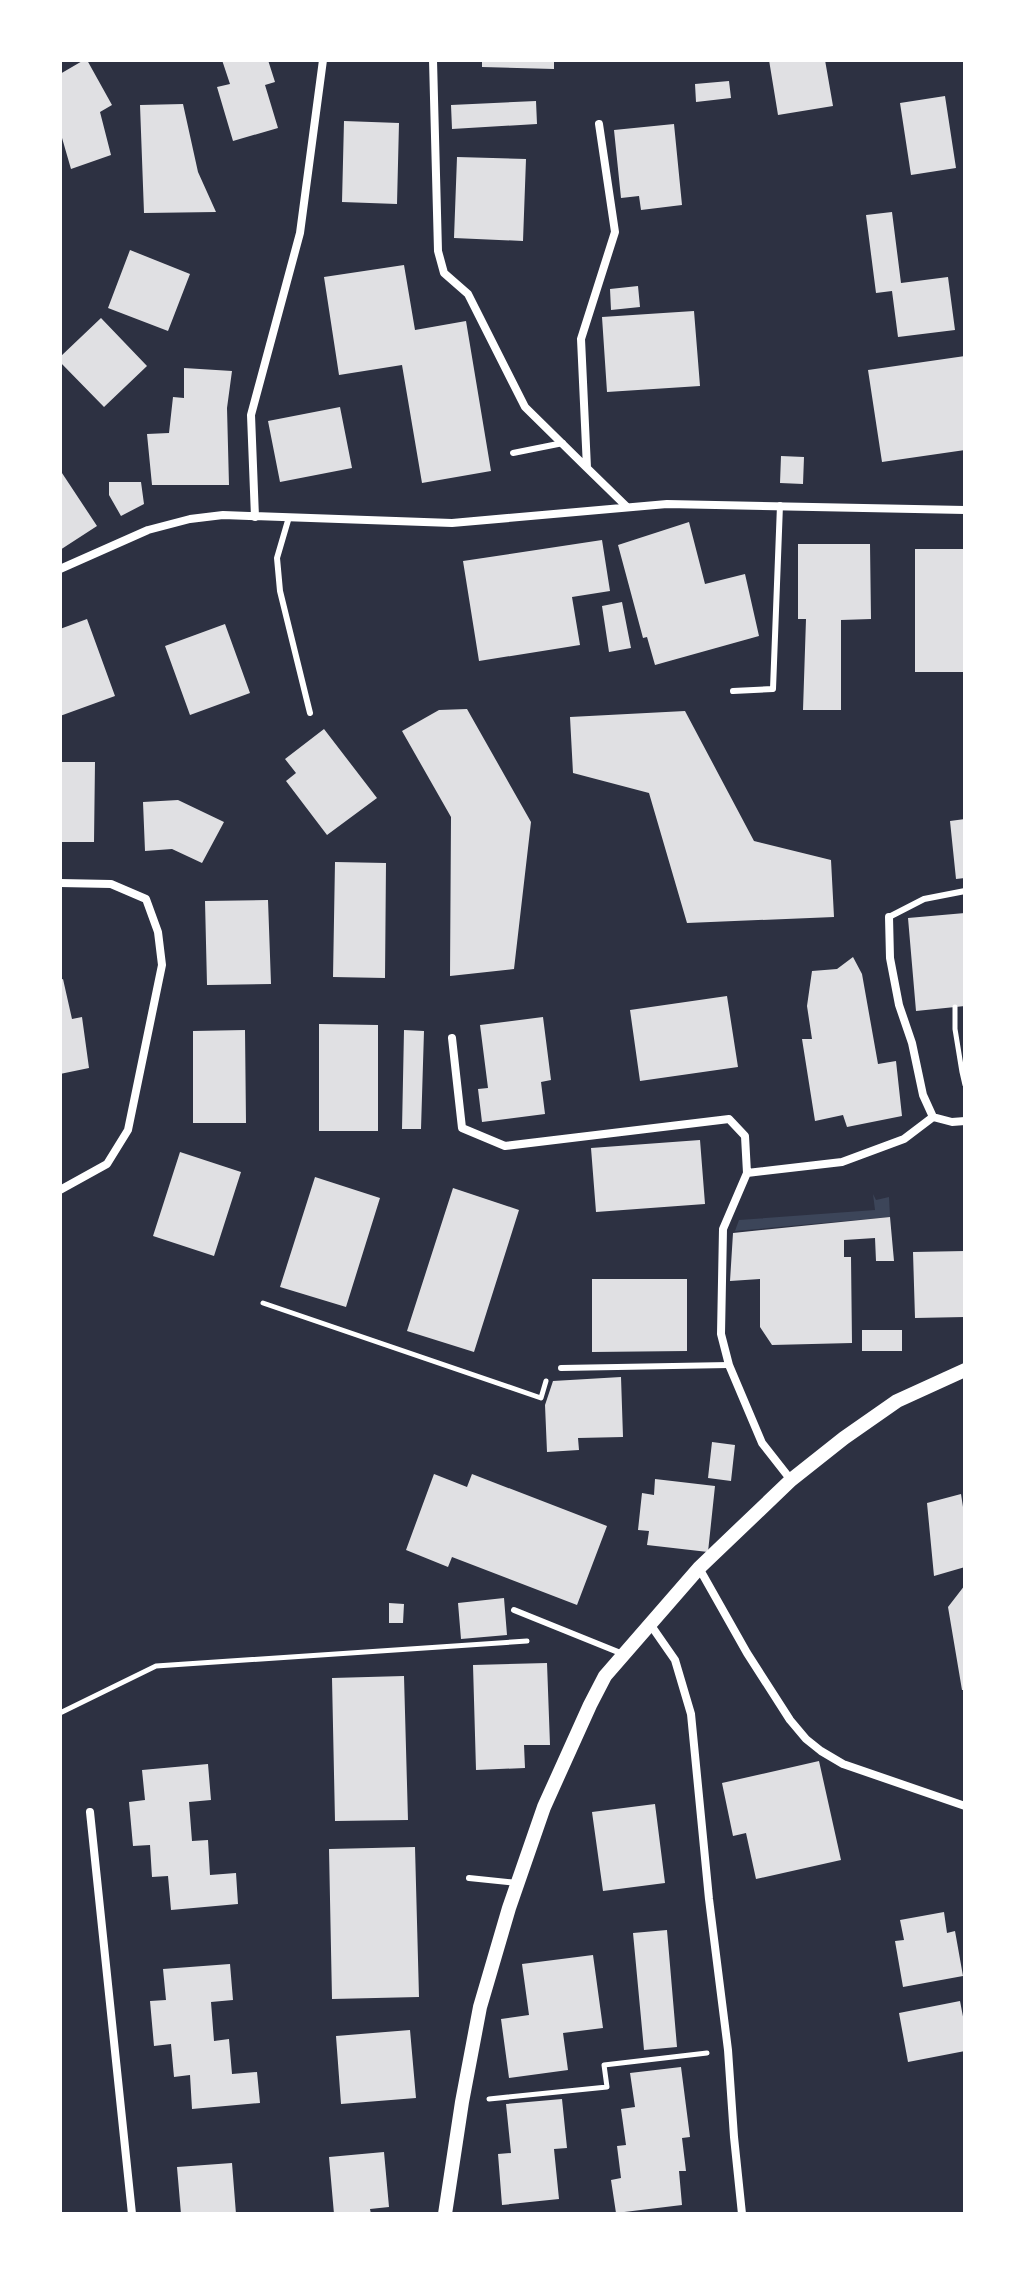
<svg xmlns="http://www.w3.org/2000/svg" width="1025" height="2274" font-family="Lato,sans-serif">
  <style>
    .green { fill: #3c4559 }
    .building { fill: #e0e0e3 }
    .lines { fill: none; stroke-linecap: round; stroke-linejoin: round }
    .path { stroke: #fff; stroke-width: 5 }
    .service { stroke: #fff; stroke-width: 6 }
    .minor { stroke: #fff; stroke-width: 8 }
    .tertiary { stroke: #fff; stroke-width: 14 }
  </style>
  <rect width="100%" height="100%" fill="#2d3142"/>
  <path class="green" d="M 873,1194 L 876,1200 L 889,1197 L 890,1217 L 735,1231 L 739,1220 L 875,1210 Z"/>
  <path class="building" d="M 84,60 L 87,60 L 112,105 L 100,112 L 111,155 L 71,169 L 60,131 L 60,74 Z
    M 222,60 L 268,60 L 275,82 L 265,85 L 278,128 L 233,141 L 217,87 L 230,84 Z
    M 482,60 L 554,60 L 554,69 L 482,67 Z
    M 769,60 L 825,60 L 833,106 L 778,115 Z
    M 729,81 L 731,98 L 696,102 L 695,84 Z
    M 945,96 L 956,168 L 911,175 L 900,103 Z
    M 536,101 L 537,124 L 452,129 L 451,105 Z
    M 183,104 L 198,172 L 216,212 L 144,213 L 140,105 Z
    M 344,121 L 399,123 L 397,204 L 342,202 Z
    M 674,124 L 682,205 L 641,210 L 639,196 L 621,198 L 614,130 Z
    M 457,157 L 526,159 L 523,241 L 454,238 Z
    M 892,212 L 901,283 L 948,277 L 955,330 L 898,337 L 892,291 L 876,293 L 866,215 Z
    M 130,250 L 190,274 L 168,331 L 108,308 Z
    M 404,265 L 415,330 L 466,321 L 491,471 L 422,483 L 402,365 L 339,375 L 324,277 Z
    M 638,286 L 640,307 L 611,310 L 610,289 Z
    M 694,311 L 700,386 L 607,392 L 602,317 Z
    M 101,318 L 147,366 L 104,407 L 60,362 L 60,357 Z
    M 965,356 L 965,450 L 882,462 L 868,370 Z
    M 184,368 L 232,371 L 227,408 L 229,485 L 152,485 L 147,434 L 169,433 L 173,397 L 184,398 Z
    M 340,407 L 352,468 L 280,482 L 268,421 Z
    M 781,456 L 804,457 L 803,484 L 780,483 Z
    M 60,470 L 97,526 L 60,550 Z
    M 109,482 L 141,482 L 144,504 L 121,516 L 109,495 Z
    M 689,522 L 705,584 L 745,574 L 759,636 L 655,665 L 647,637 L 643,638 L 618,545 Z
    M 602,540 L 610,591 L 572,597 L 580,645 L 479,661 L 463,561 Z
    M 798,544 L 870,544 L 871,619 L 841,620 L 841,710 L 803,710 L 806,619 L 798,619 Z
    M 915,549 L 965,549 L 965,672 L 915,672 Z
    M 622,602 L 631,648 L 609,652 L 602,606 Z
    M 87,619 L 115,696 L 60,716 L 60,629 Z
    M 225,624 L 250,693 L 190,715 L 165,646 Z
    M 467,709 L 531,822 L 514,969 L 450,976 L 451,817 L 402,731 L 439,710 Z
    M 685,711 L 754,841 L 831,860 L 834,917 L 687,923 L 649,793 L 573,773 L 570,717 Z
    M 324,729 L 377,798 L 327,835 L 286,781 L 296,773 L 285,759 Z
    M 60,762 L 95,762 L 94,842 L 60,842 Z
    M 178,800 L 224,822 L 202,863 L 172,849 L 145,851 L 143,802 Z
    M 965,819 L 965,878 L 956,879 L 950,821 Z
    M 335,862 L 386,863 L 385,978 L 333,977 Z
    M 268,900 L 271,984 L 207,985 L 205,901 Z
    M 965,913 L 965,1006 L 916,1011 L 908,918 Z
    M 853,957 L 862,974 L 878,1064 L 896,1061 L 902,1116 L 847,1127 L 843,1115 L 815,1121 L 802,1039 L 812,1039 L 807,1006 L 812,971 L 837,969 Z
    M 63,979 L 72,1019 L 82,1017 L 89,1068 L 60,1074 L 60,980 Z
    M 727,996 L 738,1067 L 640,1081 L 630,1010 Z
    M 543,1017 L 551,1080 L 541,1082 L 545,1114 L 482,1122 L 478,1089 L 488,1088 L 480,1025 Z
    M 319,1024 L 378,1025 L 378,1131 L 319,1131 Z
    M 245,1030 L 246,1123 L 193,1123 L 193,1031 Z
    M 404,1030 L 424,1031 L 421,1129 L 402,1129 Z
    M 700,1140 L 705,1204 L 596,1212 L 591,1148 Z
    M 180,1152 L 241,1172 L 214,1256 L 153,1236 Z
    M 315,1177 L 380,1198 L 346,1307 L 280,1287 Z
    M 453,1188 L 519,1210 L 474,1352 L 407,1331 Z
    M 890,1217 L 894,1261 L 876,1261 L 875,1238 L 844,1240 L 844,1257 L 851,1257 L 852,1343 L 772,1345 L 760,1327 L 760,1279 L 730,1281 L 733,1233 Z
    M 965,1251 L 965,1317 L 915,1318 L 913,1252 Z
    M 592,1279 L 687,1279 L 687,1351 L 592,1352 Z
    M 862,1330 L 902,1330 L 902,1351 L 862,1351 Z
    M 621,1377 L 623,1437 L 578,1438 L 579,1450 L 547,1452 L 545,1405 L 553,1381 Z
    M 712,1442 L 735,1445 L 731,1481 L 708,1478 Z
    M 434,1474 L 467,1487 L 472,1474 L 607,1526 L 577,1605 L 452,1557 L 448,1567 L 406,1550 Z
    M 655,1479 L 715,1486 L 708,1552 L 647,1545 L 649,1531 L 638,1530 L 642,1493 L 654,1495 Z
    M 961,1494 L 965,1520 L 965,1567 L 934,1576 L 927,1503 Z
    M 965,1585 L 965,1690 L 962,1690 L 948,1607 Z
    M 504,1598 L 507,1635 L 461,1639 L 458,1603 Z
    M 389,1603 L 404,1604 L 403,1623 L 389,1623 Z
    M 547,1663 L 550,1745 L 524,1745 L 525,1768 L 476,1770 L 473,1665 Z
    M 404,1676 L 408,1820 L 335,1821 L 332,1678 Z
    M 819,1761 L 841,1860 L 756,1879 L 746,1833 L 733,1836 L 722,1783 Z
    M 208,1764 L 211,1800 L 189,1802 L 192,1841 L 208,1840 L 210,1875 L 236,1873 L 238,1904 L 171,1910 L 168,1876 L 152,1877 L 150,1845 L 133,1846 L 129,1802 L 145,1800 L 142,1770 Z
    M 655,1804 L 665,1883 L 603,1891 L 592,1812 Z
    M 415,1847 L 419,1997 L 332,1999 L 329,1849 Z
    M 944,1912 L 947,1933 L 955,1931 L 963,1976 L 903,1987 L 895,1941 L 904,1940 L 900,1920 Z
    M 667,1930 L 677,2047 L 644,2050 L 633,1933 Z
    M 593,1955 L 603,2028 L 563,2033 L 568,2070 L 509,2078 L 501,2019 L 529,2015 L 522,1964 Z
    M 230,1964 L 233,2000 L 211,2002 L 214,2041 L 229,2039 L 232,2074 L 257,2072 L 260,2103 L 192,2109 L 190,2075 L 174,2077 L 171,2044 L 154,2046 L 150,2001 L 166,2000 L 163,1969 Z
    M 960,2001 L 965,2027 L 965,2051 L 908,2062 L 899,2013 Z
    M 410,2030 L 416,2098 L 341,2104 L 336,2036 Z
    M 681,2067 L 690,2137 L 682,2138 L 686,2171 L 679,2171 L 682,2205 L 616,2213 L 611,2180 L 621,2178 L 617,2146 L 626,2145 L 621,2109 L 635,2107 L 630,2073 Z
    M 562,2099 L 567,2148 L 554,2149 L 559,2199 L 502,2205 L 498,2154 L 511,2153 L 506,2104 Z
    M 384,2152 L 389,2207 L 370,2209 L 371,2214 L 334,2214 L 329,2157 Z
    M 232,2163 L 236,2214 L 181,2214 L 177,2167 Z"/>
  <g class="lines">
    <path class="path" d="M 955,1007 L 955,1029 L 962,1072
      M 964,1071 L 962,1072 L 965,1085
      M 263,1303 L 541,1398 L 546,1381
      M 60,1713 L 156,1666 L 527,1641
      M 489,2099 L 607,2087 L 604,2065 L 707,2053"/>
    <path class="service" d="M 513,453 L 563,443
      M 289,517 L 277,558 L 280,591 L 310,713
      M 733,691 L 773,689 L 780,505
      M 889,917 L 924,899 L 965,891
      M 561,1368 L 729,1365
      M 514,1610 L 623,1654
      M 469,1878 L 518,1883"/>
    <path class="minor" d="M 433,60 L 438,251 L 444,273 L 468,294 L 525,407 L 587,468
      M 599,124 L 615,232 L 581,339 L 587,468 L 627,507
      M 255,517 L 251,415 L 300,233 L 323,60
      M 60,569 L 148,530 L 190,519 L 223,515 L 452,523 L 667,504 L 965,510
      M 60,883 L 111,884 L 146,899 L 158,932 L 162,965 L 128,1130 L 107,1164 L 60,1190
      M 889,917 L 890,958 L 899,1005 L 912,1043 L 923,1095 L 933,1117
      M 452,1038 L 462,1128 L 505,1146 L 729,1119 L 745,1136 L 747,1173
      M 933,1117 L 952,1122 L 965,1121
      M 791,1480 L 762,1443 L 729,1365 L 721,1334 L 723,1229 L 747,1173 L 842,1162 L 904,1139 L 933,1117
      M 699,1568 L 747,1653 L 790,1720 L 806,1739 L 821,1751 L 843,1764 L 965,1806
      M 650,1624 L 675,1660 L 691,1714 L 709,1899 L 728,2050 L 734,2137 L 742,2214
      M 90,1812 L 132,2214"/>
    <path class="tertiary" d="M 445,2214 L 462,2102 L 480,2007 L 509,1908 L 544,1807 L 590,1705 L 605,1676 L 699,1568 L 791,1480 L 844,1438 L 897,1401 L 965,1370"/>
  </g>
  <rect width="1025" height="2274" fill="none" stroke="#ffffff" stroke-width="124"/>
</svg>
